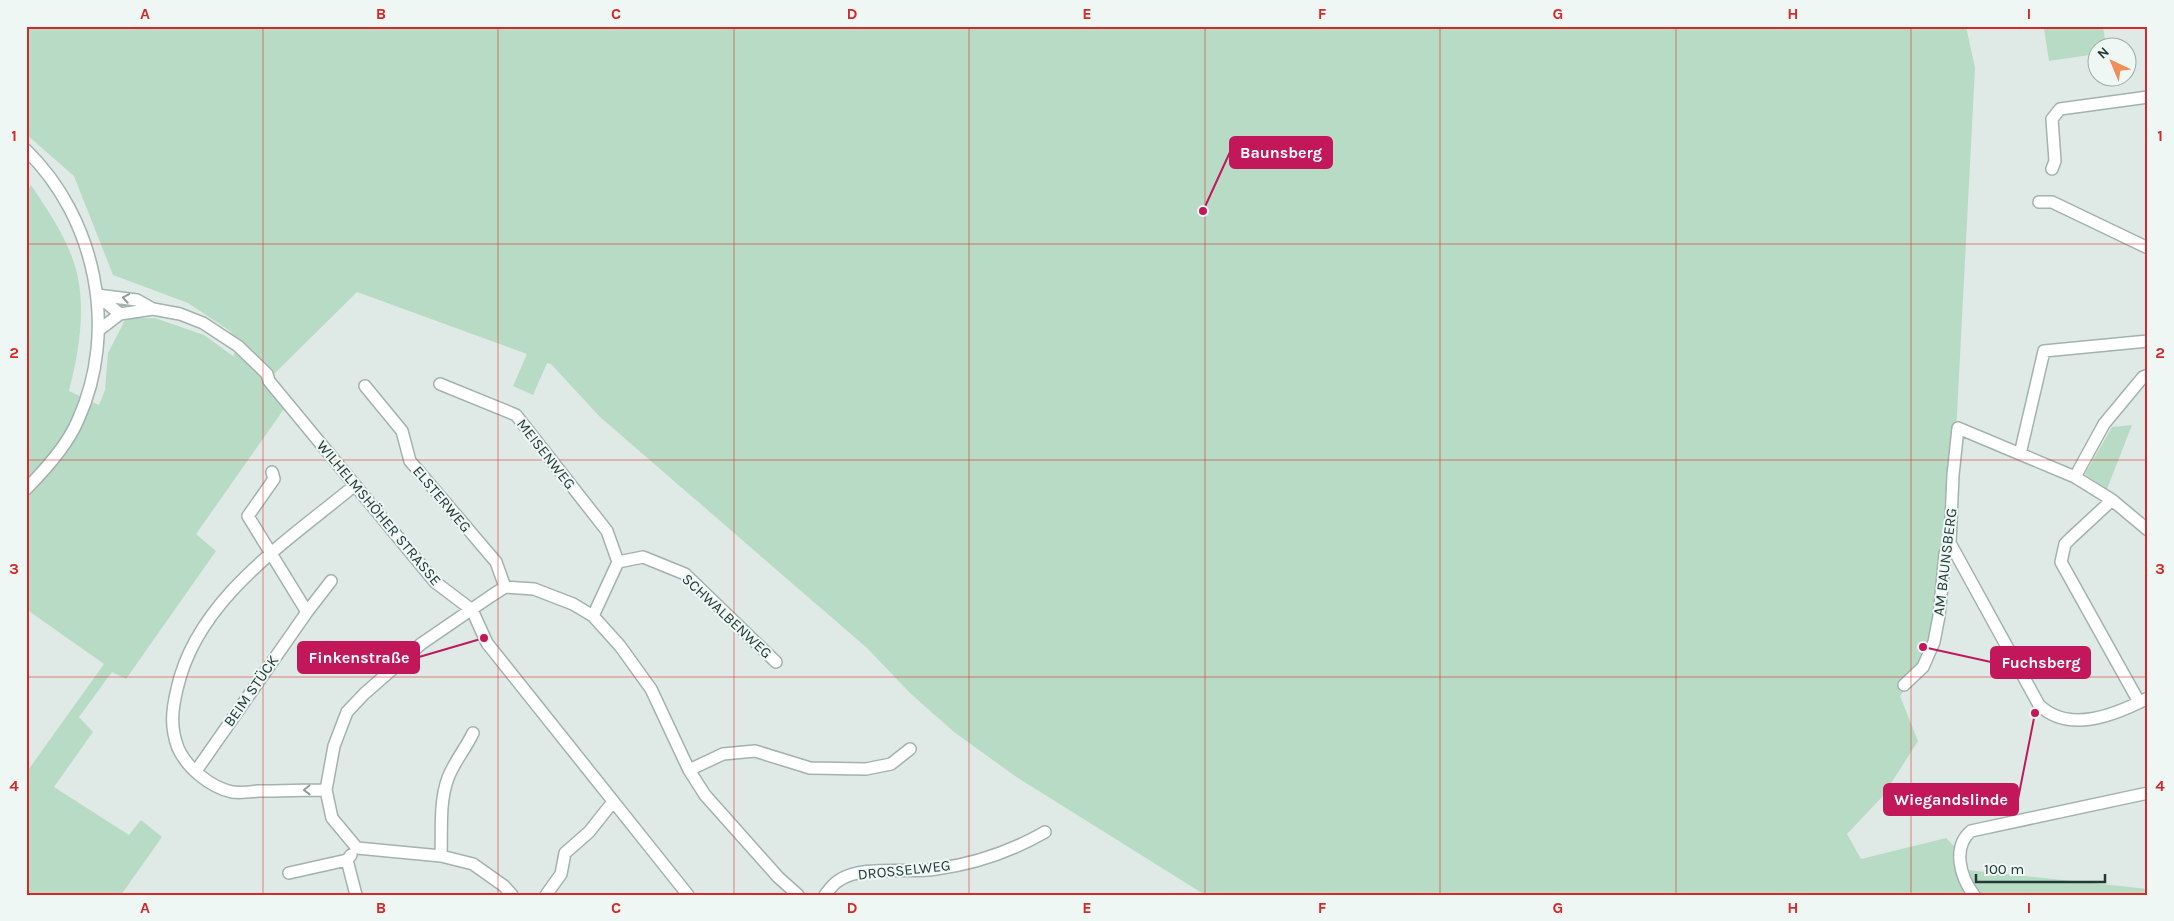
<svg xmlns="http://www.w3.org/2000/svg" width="2174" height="921" font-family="Karla,sans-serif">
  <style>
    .green { fill: #b8dbc5 }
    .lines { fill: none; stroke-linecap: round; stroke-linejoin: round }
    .minor-casing { stroke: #a2b2ae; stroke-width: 14 }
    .minor { stroke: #fff; stroke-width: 11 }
    .oneway { stroke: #909c9a }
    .grid { fill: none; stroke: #d62828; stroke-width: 1; stroke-opacity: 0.55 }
    .labels { text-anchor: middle; stroke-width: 4; stroke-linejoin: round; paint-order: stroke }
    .street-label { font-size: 15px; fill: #213a36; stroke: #eff7f4 }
    .leader { fill: none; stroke: #c2185b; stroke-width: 2 }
    .callout-dot { fill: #c2185b; stroke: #eff7f4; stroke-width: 2 }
    .callout { fill: #c2185b; stroke: #c2185b; stroke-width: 2 }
    .callout-label { font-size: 16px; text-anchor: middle; font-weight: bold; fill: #fff }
    .neatline { fill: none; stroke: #d62828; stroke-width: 2 }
    .grid-label { font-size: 16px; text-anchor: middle; font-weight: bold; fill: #d62828 }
  </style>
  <rect width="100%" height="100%" fill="#dfeae6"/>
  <path class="green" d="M 26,26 L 1966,26 L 1975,68 L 1949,568 L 1922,666 L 1900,696 L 1918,741 L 1883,796 L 1847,834 L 1861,859 L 1946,838 L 1954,846 L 1958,869 L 2148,889 L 2148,895 L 1205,895 L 1015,776 L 954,732 L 911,694 L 867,648 L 600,417 L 551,364 L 547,363 L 533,395 L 513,386 L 527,354 L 357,292 L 272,376 L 230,331 L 188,303 L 113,275 L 74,176 L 26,134 Z
    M 2061,26 L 2103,26 L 2106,47 L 2096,48 L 2096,54 L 2049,61 L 2044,29 Z
    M 31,185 C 48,211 66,236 75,266 C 87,306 79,352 69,391 L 99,405 L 105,390 L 108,353 L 126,318 L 155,318 L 204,335 L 233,356 L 238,346 L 293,402 L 284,409 L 196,534 L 216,551 L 126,679 L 112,672 L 79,717 L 93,732 L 54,787 L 129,835 L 141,820 L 162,837 L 121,895 L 26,895 L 26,773 L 104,664 L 26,609 L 26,193 Z
    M 2132,425 L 2107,489 L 2085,474 L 2112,427 Z"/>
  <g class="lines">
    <g class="minor-casing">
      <path id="minor" d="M 26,150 C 96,218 119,330 78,420 C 68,444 45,470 26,489
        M 2052,169 L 2055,161 L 2052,119 L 2060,109 L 2148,97
        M 2039,202 L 2052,202 L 2148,248
        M 97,295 L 137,300 L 153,309 L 180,314 L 203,323 L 238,346 L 267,374 L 269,381 L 435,582 L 472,610 L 487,643 L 688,895
        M 97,295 L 120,314 L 153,309
        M 99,330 L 120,314
        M 440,384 L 516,415 L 607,531 L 618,562
        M 365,386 L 402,431 L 410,461 L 496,562 L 505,587
        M 2020,454 L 2044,351 L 2148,341
        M 2075,477 L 2104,424 L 2143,377 L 2148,375
        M 2112,500 L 2071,538 L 2065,544 L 2061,562 L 2139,702
        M 1950,543 L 2039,705 C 2069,734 2115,715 2148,698
        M 307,612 L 331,581
        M 593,616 L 618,562 L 643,557 L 685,574 L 776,662
        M 1904,685 L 1923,667 L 1934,642 L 1939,616 L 1945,554 L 1950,543 L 1953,475 L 1958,428 L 2075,477 L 2112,500 L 2148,530
        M 689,770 L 723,754 L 755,751 L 810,768 L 866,769 L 891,764 L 910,749
        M 196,771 L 307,612 L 248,516 L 274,479 L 272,472
        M 326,790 C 304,790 281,791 258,791 C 250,792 240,793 232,792 C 210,787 187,768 178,748 C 170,727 172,710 177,689 C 197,598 288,541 355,485
        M 351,855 L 347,860 L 356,895
        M 441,856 C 442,831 439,802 448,778 C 454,762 466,748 473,733
        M 289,873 L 347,860
        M 512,895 L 504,886 L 473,864 L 441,856 L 357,848 L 332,818 L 326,790 L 334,746 L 347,712 L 364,694 L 421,644 L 491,596 L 505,587 L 534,589 L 573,604 L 593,616 L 620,646 L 651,689 L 689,770 L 705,795 L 778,877 L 798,895
        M 546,895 L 561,874 L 565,853 L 589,832 L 612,803
        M 825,895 C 829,890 833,884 838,881 C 862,864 908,874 936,869 C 974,864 1012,851 1045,832
        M 1974,895 C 1960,877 1952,847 1971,831 L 2148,793"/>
    </g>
    <use href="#minor" class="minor"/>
  </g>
  <defs><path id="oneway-chevron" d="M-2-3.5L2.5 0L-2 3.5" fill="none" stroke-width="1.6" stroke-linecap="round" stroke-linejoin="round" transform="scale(1.25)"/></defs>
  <g class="oneway">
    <use href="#oneway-chevron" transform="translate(126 298) rotate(-170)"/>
    <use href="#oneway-chevron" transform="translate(307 790) rotate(179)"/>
  </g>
  <path class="grid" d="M 263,26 L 263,895M 498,26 L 498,895M 734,26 L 734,895M 969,26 L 969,895M 1205,26 L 1205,895M 1440,26 L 1440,895M 1676,26 L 1676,895M 1911,26 L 1911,895M 26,244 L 2148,244M 26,460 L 2148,460M 26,677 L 2148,677"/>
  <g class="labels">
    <g class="street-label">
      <text transform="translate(546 454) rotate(52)" y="5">MEISENWEG</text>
      <text transform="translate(442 499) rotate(50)" y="5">ELSTERWEG</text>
      <text transform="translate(379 513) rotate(50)" y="5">WILHELMSHÖHER STRASSE</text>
      <text transform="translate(1945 562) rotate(-83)" y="5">AM BAUNSBERG</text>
      <text transform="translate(727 616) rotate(43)" y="5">SCHWALBENWEG</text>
      <text transform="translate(251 691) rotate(-55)" y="5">BEIM STÜCK</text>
      <text transform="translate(904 870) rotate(-6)" y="5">DROSSELWEG</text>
    </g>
  </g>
  <path class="leader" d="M1203 211L1230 152M484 638L419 657M1923 647L1991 662M2035 713L2018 799"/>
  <g class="callout-dot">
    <circle cx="1203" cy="211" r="5"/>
    <circle cx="484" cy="638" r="5"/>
    <circle cx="1923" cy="647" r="5"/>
    <circle cx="2035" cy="713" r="5"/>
  </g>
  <g class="callout">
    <rect x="1230" y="137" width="102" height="31" rx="5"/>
    <rect x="298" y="642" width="121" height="31" rx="5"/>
    <rect x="1991" y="647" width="99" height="31" rx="5"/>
    <rect x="1884" y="784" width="134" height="31" rx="5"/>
  </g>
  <g class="callout-label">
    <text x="1281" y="158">Baunsberg</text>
    <text x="359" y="663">Finkenstraße</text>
    <text x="2041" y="668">Fuchsberg</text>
    <text x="1951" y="805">Wiegandslinde</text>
  </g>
  <rect width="2174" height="921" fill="none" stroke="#eff7f4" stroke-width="55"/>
  <g transform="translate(2112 62) rotate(316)"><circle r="24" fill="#eff7f4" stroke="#9daba8"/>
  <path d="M0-4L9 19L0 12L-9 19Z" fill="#ef8e58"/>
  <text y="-8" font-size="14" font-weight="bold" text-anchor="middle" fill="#213a36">N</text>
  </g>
  <path d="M1976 874v8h129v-8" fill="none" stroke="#213a36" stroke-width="2.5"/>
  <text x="1984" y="874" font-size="15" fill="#213a36" stroke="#eff7f4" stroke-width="4" paint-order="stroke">100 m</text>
  <rect x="28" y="28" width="2118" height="866" class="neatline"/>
  <g class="grid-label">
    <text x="145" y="19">A</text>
    <text x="381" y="19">B</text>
    <text x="616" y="19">C</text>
    <text x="852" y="19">D</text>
    <text x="1087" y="19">E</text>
    <text x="1322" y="19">F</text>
    <text x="1558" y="19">G</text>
    <text x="1793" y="19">H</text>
    <text x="2029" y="19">I</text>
    <text x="14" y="141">1</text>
    <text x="2160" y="141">1</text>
    <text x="14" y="358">2</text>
    <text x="2160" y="358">2</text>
    <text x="14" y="574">3</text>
    <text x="2160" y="574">3</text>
    <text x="14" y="791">4</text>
    <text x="2160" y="791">4</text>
    <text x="145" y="913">A</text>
    <text x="381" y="913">B</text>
    <text x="616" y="913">C</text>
    <text x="852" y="913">D</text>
    <text x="1087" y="913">E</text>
    <text x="1322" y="913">F</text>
    <text x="1558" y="913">G</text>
    <text x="1793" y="913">H</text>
    <text x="2029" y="913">I</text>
  </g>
</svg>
